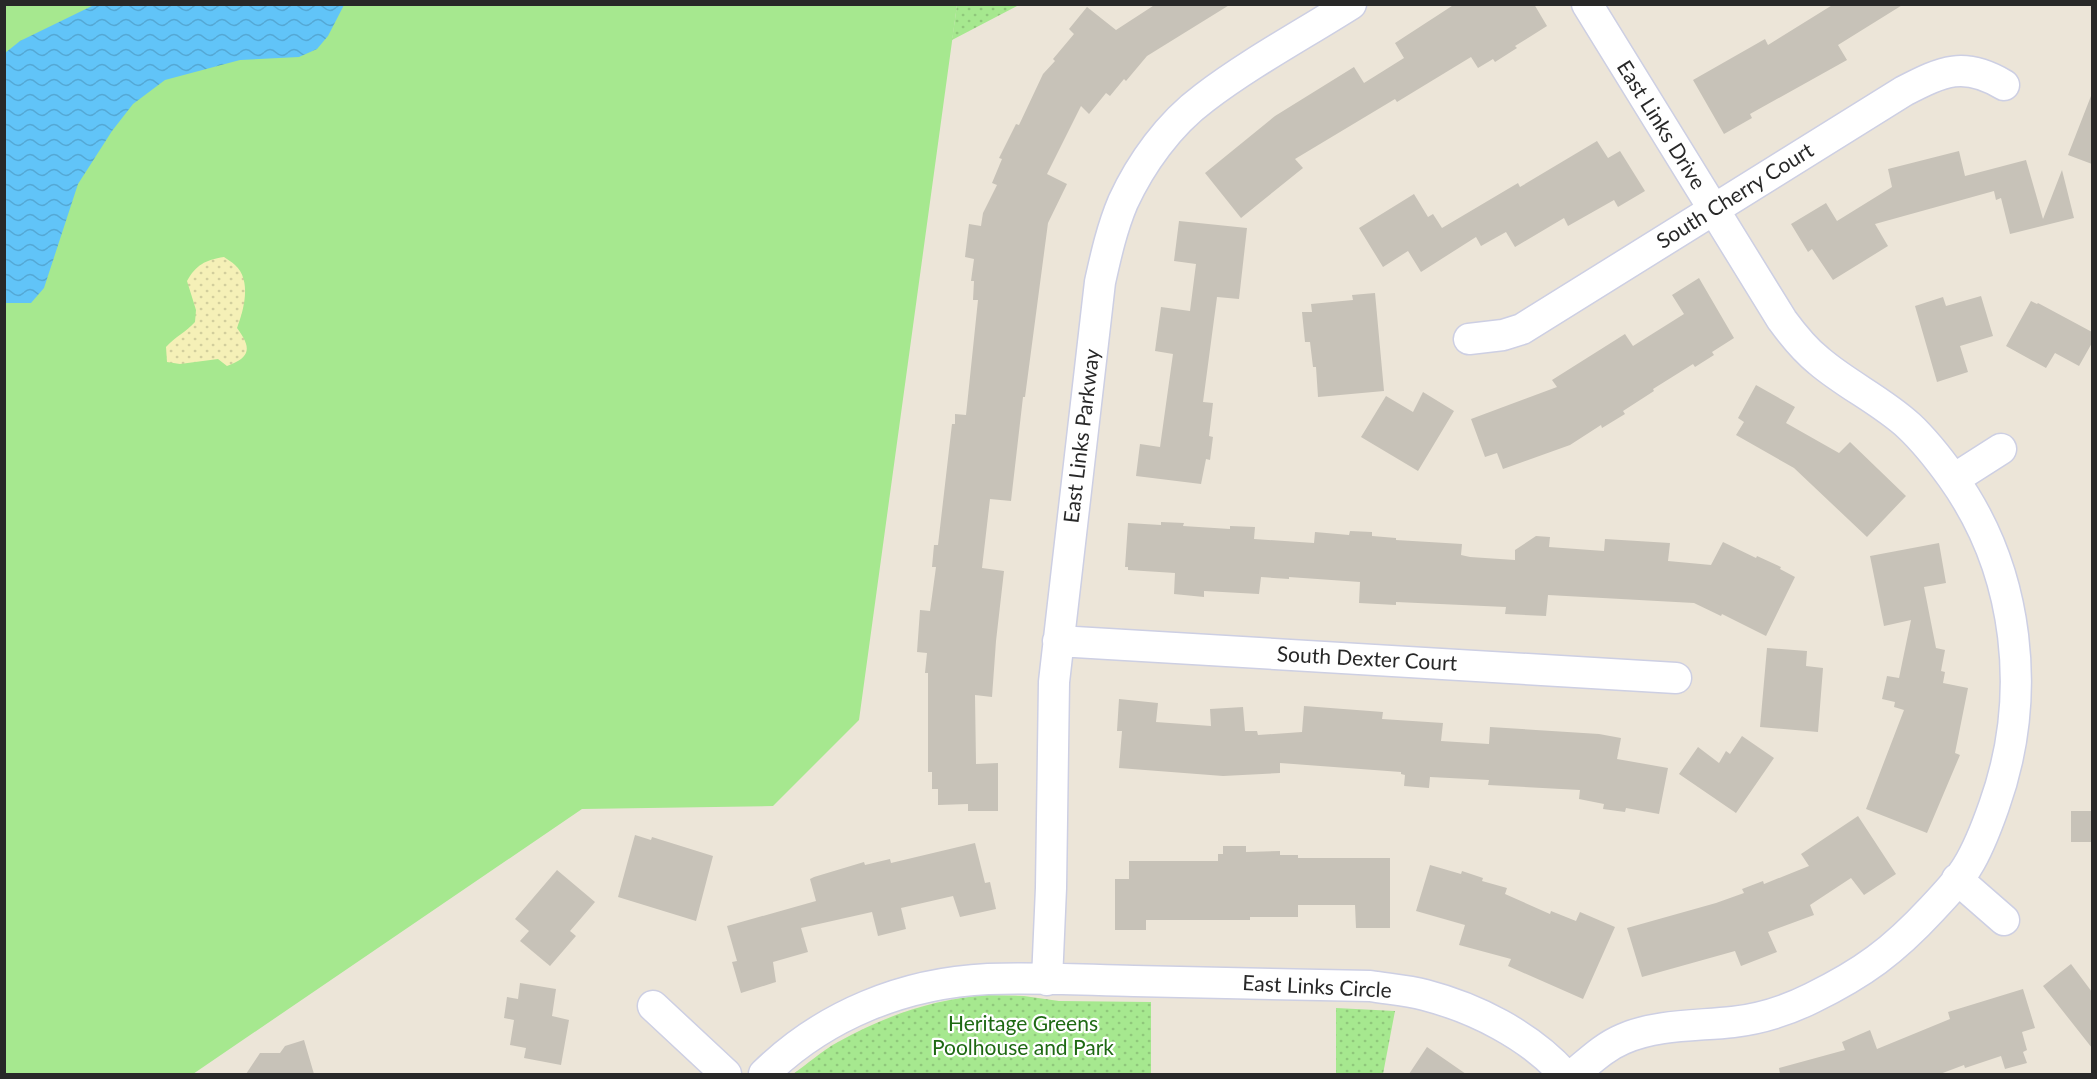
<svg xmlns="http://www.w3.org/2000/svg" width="2097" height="1079" font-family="Lato,sans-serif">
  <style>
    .grass { fill: #a6e88f }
    .sand { fill: url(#sand-dots) }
    .park { fill: url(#park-dots) }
    .water { fill: url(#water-waves) }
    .building { fill: #c7c2b8 }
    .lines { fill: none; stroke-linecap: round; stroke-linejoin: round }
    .minor-casing { stroke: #cdcfe3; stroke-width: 33 }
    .minor { stroke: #fff; stroke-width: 30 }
    .labels { text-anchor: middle; stroke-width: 4.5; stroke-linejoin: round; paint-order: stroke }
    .street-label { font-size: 21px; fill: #282828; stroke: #fff }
    .park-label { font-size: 21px; fill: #1e6913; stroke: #fff }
  </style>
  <defs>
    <pattern id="sand-dots" width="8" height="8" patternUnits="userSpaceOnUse" patternTransform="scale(1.5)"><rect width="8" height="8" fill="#f5f0b7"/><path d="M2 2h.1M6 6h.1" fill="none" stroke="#d2ce9d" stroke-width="1.8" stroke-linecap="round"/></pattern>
    <pattern id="park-dots" width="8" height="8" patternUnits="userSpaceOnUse" patternTransform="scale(1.5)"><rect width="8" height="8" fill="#a6e88f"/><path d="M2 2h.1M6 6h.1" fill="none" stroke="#8fc77b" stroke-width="1.8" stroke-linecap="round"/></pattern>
    <pattern id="water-waves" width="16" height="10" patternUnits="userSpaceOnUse" patternTransform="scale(1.5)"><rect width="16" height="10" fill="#61c4f8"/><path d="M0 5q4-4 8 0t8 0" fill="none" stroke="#54a8d5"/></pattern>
  </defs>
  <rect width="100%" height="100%" fill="#ece5d8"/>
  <path class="grass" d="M 4,5 L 957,5 L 859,720 L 773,806 L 582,809 L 193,1074 L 5,1074 Z"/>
  <path class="sand" d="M 224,257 C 227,259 232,262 235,265 C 252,280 244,310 237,328 C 251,347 252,357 227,366 L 218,359 L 180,364 L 167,362 L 166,347 C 175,337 186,332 195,322 L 196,310 L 187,281 C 196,265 205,260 224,257 Z"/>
  <path class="park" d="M 957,5 L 957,4 L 1019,5 L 952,40 Z
    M 986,995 L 1024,996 L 1059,1001 L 1151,1002 L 1151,1074 L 793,1074 C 808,1064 821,1051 838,1042 C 884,1016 934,999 986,995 Z
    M 1336,1008 L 1395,1011 L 1383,1074 L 1336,1074 Z"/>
  <path class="water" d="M 94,5 L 344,5 L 328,36 L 317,49 L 299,57 L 240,60 L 165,80 L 133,104 L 112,131 L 78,184 L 44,288 L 31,303 L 5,303 L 5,53 L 20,41 Z"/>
  <path class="building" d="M 1156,4 L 1231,4 L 1147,56 L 1126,81 L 1124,79 L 1110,96 L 1106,93 L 1089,114 L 1081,106 L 1047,174 L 1067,184 L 1048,223 L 1025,397 L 1023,397 L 1011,501 L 990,499 L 982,568 L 1004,571 L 996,641 L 992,697 L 975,695 L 976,764 L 998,763 L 998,811 L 968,811 L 968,804 L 938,805 L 938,789 L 932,789 L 932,772 L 928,772 L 928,673 L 925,673 L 927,653 L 917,652 L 920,610 L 930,611 L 936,567 L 932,567 L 934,545 L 938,545 L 952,424 L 955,424 L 955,414 L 966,415 L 978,300 L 973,300 L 974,281 L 971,281 L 974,259 L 965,257 L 969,224 L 981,226 L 983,213 L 997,185 L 992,183 L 1002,159 L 999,158 L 1016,124 L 1019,125 L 1043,74 L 1055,61 L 1053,59 L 1074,34 L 1069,29 L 1087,7 L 1116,30 Z
    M 1455,4 L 1534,4 L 1547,26 L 1515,46 L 1517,48 L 1495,62 L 1493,59 L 1478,68 L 1471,57 L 1397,102 L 1395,99 L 1295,159 L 1303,168 L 1241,218 L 1205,173 L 1275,116 L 1354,67 L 1364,83 L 1404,58 L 1395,43 Z
    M 1834,4 L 1904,4 L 1838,45 L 1847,60 L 1750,114 L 1752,118 L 1724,134 L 1693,80 L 1765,39 L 1768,45 Z
    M 2091,96 L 2092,96 L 2092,164 L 2068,155 Z
    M 1597,141 L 1608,158 L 1620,151 L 1645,191 L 1618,207 L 1614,200 L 1568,226 L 1564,218 L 1515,247 L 1506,232 L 1481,246 L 1476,237 L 1421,272 L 1408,251 L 1383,267 L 1359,228 L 1414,194 L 1428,217 L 1433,214 L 1442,228 L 1518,183 L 1520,187 Z
    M 1959,151 L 1965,176 L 2026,160 L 2043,219 L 2062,170 L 2074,218 L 2010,234 L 2001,198 L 1996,200 L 1994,191 L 1875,224 L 1888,246 L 1833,280 L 1812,249 L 1808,252 L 1791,224 L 1826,203 L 1837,221 L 1892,187 L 1888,169 Z
    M 1179,221 L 1247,228 L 1239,299 L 1217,297 L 1203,402 L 1213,403 L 1209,436 L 1213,437 L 1210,460 L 1206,459 L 1201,484 L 1136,476 L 1140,444 L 1160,447 L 1173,354 L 1155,351 L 1161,307 L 1190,311 L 1196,264 L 1174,261 Z
    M 1699,278 L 1734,338 L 1712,352 L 1714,355 L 1695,367 L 1693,364 L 1653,389 L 1654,391 L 1623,411 L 1625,414 L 1602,428 L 1601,425 L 1570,445 L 1503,469 L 1497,453 L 1485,457 L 1471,419 L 1557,387 L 1552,380 L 1625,334 L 1633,346 L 1684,314 L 1672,295 Z
    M 1375,293 L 1384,391 L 1318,397 L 1316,367 L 1313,367 L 1310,342 L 1305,342 L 1302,312 L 1312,312 L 1311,304 L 1353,300 L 1352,295 Z
    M 1981,296 L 1993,336 L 1960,346 L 1968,372 L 1937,382 L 1915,306 L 1943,297 L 1946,306 Z
    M 2031,301 L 2037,304 L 2038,303 L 2092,332 L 2092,343 L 2079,366 L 2055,353 L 2046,368 L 2006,346 Z
    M 1756,385 L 1795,407 L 1786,423 L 1839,453 L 1850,442 L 1906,496 L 1867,537 L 1794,468 L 1736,435 L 1744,422 L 1738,418 Z
    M 1423,392 L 1454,411 L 1418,471 L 1361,437 L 1386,396 L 1413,412 Z
    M 1161,522 L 1184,523 L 1183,526 L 1230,529 L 1230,526 L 1255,527 L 1254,539 L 1314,543 L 1315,532 L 1349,535 L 1350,531 L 1372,532 L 1372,536 L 1396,538 L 1396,540 L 1462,544 L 1461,555 L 1470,557 L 1515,560 L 1515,550 L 1536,536 L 1550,537 L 1549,547 L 1604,551 L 1605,539 L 1670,543 L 1668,561 L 1711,565 L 1723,542 L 1756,558 L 1757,556 L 1781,567 L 1780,569 L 1795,577 L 1766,636 L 1722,614 L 1721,616 L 1694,603 L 1548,595 L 1546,616 L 1505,614 L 1506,607 L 1396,602 L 1396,605 L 1359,603 L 1360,582 L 1289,577 L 1289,579 L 1261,577 L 1259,594 L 1204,591 L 1204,597 L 1174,594 L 1175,573 L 1128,570 L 1128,567 L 1125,567 L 1128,523 L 1161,525 Z
    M 1939,543 L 1946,583 L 1924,587 L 1936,648 L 1945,650 L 1941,671 L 1945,672 L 1943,683 L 1968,688 L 1955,753 L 1960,755 L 1927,833 L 1866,809 L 1904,710 L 1894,707 L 1895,702 L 1882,699 L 1887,676 L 1899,678 L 1911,620 L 1884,626 L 1870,556 Z
    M 1767,648 L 1807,651 L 1806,666 L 1823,668 L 1818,732 L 1760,727 Z
    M 1119,699 L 1158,703 L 1156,722 L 1211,726 L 1210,709 L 1243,707 L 1245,731 L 1257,731 L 1258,735 L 1302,732 L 1304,706 L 1383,712 L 1382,719 L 1443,723 L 1441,741 L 1489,744 L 1490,727 L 1599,734 L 1621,738 L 1617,759 L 1668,768 L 1659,814 L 1626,808 L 1625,812 L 1603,809 L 1604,804 L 1579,799 L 1580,790 L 1488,785 L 1489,780 L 1430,777 L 1429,788 L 1404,786 L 1405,775 L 1401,774 L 1401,772 L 1280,763 L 1280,773 L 1223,776 L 1119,768 L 1122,731 L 1117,731 Z
    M 1742,736 L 1774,758 L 1736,813 L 1679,774 L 1698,747 L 1719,763 L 1726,751 L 1730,754 Z
    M 2071,811 L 2092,811 L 2092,842 L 2071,842 Z
    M 1858,816 L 1896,874 L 1864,895 L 1851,878 L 1810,905 L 1814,915 L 1768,932 L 1777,952 L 1741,966 L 1735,951 L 1642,977 L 1627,928 L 1716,903 L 1744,893 L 1742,889 L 1763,881 L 1764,884 L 1809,866 L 1801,854 Z
    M 635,835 L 651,840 L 652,837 L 713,856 L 696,921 L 618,897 Z
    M 975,843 L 985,883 L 990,882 L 996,909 L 960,917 L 953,896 L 901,908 L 906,929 L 878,936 L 872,912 L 801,928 L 808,952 L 773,962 L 776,982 L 741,993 L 732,962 L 737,961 L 727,926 L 816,901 L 810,879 L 814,877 L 864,862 L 865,865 L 890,859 L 891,863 Z
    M 1223,846 L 1246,846 L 1246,852 L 1280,851 L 1280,855 L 1298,855 L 1298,858 L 1390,858 L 1390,928 L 1356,928 L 1355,905 L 1298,905 L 1298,917 L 1250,917 L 1250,920 L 1146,920 L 1146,930 L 1115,930 L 1115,879 L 1129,879 L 1129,861 L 1218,861 L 1218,854 L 1223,854 Z
    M 1430,865 L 1461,874 L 1462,871 L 1483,878 L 1482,881 L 1507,888 L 1505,894 L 1550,914 L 1551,911 L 1576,921 L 1580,912 L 1615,927 L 1583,999 L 1508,966 L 1511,959 L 1459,945 L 1465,925 L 1416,911 Z
    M 557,870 L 595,902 L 570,931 L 576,936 L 550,966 L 520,941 L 529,931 L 515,919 Z
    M 2071,964 L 2092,992 L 2092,1048 L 2043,986 Z
    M 520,983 L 556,989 L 552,1016 L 569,1020 L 561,1065 L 524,1058 L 526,1048 L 510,1045 L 514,1020 L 504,1018 L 507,997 L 518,999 Z
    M 2023,989 L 2035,1028 L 2022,1032 L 2027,1050 L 2023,1052 L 2027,1063 L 2005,1069 L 2001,1056 L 1965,1068 L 1964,1065 L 1940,1074 L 1780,1074 L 1779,1068 L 1845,1050 L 1842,1042 L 1870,1030 L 1877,1049 L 1950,1019 L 1948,1012 Z
    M 304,1040 L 314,1074 L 246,1074 L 260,1053 L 280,1053 L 285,1046 Z
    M 1427,1047 L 1466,1074 L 1409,1074 Z"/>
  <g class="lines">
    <g class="minor-casing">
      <path id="minor" d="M 1469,339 L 1503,335 L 1522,329 L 1904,91 C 1943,71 1964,61 2004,85
        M 1954,479 L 2001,449
        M 1058,641 L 1676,678
        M 1957,879 L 2004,920
        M 1047,980 L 1051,888 L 1054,682 L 1100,282 C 1106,255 1112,228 1123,202 C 1141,163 1169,124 1204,98 C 1250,63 1302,35 1351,4
        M 653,1006 L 726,1074
        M 764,1074 C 824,1015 904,983 988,979 C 1036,977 1086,980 1134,981 C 1212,983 1291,984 1370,986 C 1388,989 1407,990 1425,995 C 1475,1008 1529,1035 1564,1074
        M 1574,1074 C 1590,1061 1604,1047 1623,1039 C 1657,1024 1697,1026 1733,1022 C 1759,1019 1788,1010 1812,998 C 1863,973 1893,951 1932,909 C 1944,896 1958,882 1967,867 C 1979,848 1987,826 1994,806 C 2033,697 2020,572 1952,477 C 1939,459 1925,441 1909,426 C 1882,401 1847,385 1819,361 C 1804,349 1793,335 1782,320 L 1587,4"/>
    </g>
    <use href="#minor" class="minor"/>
  </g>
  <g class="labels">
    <g class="street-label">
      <text transform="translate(1661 125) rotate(58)" y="7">East Links Drive</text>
      <text transform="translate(1735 196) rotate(-32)" y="7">South Cherry Court</text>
      <text transform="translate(1082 436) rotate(-83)" y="7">East Links Parkway</text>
      <text transform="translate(1367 659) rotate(3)" y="7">South Dexter Court</text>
      <text transform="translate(1317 987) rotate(3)" y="7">East Links Circle</text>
    </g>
    <g class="park-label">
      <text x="1023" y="1031">Heritage Greens<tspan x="1023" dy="24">Poolhouse and Park</tspan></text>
    </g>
  </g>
  <rect width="2097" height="1079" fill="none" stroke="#282828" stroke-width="12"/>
</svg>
